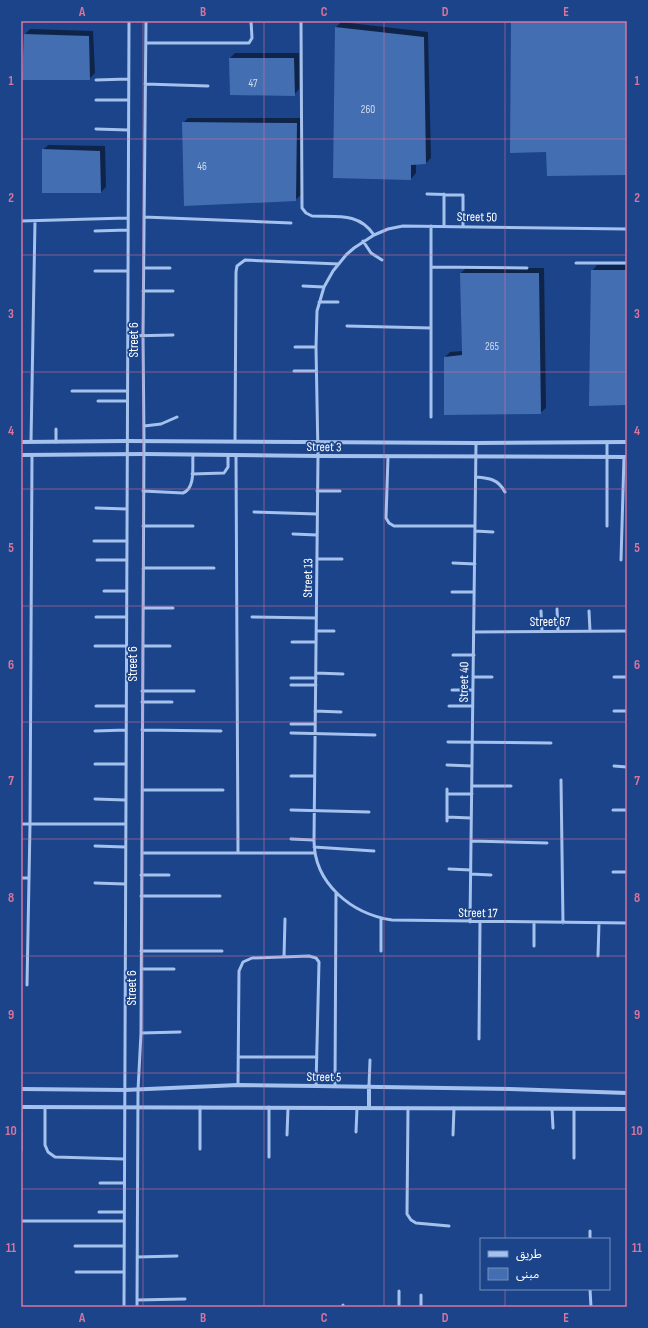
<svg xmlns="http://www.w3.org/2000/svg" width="648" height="1328" font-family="'Sofia Sans Condensed','Noto Sans Arabic',sans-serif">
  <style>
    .shadow { fill: #0007 }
    .building { fill: #446eb2 }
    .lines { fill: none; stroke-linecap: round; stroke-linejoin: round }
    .service { stroke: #a5c1ed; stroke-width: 3 }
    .minor { stroke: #a5c1ed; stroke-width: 4 }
    .grid { fill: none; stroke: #da749d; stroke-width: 1; stroke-opacity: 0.55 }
    .labels { text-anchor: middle; stroke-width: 3.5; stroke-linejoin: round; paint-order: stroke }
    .number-label { font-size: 11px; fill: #d0dbec }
    .street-label { font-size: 13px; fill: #fff; stroke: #1b448a }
    .neatline { fill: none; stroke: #da749d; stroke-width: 1.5 }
    .grid-label { font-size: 13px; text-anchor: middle; font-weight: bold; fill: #da749d }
  </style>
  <rect width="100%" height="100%" fill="#1b448a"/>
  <path class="shadow" d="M 512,21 L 627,21 L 627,172 L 625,174 L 547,151 Z
    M 341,22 L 428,32 L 431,158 L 426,163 L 416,164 L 416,173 L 411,179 L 336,27 Z
    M 30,29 L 93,31 L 95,73 L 89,79 L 25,34 Z
    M 235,53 L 299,53 L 299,89 L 294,95 L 230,58 Z
    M 188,118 L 302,118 L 301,195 L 295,200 L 183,123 Z
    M 48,145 L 105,146 L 106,187 L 101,192 L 43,150 Z
    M 597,265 L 627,265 L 627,404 L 592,271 Z
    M 466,268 L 544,268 L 546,408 L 540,413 L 445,357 L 450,352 L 462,351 L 461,273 Z"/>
  <path class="building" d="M 511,21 L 627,21 L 627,158 L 626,158 L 626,175 L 547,176 L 546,152 L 510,153 Z
    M 335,27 L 424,37 L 426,164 L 411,165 L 411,180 L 333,178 Z
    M 24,34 L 89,36 L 90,80 L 22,80 Z
    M 229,58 L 294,58 L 295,96 L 230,95 Z
    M 182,122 L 297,123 L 296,201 L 184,206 Z
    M 42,149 L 100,151 L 101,193 L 42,193 Z
    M 591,270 L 627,270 L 627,405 L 589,406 Z
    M 460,273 L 539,273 L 541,414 L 444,415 L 444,357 L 462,355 Z"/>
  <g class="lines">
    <path class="service" d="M 301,21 L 302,208 L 306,213 L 312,216 C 336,217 359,212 374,235
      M 146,43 L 249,43 L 252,38 L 251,21
      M 96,80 L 128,79
      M 145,84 L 208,86
      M 96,100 L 128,100
      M 96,129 L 128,130
      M 427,194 L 463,195 L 463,226
      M 144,217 L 291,223
      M 21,221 L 127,218
      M 431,226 L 431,417
      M 444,226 L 444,194
      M 627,229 L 403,226 L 388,229 L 374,235 L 354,248 L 346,255 L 333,271 L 324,287 L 317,311 L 316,347 L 318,456 L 314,840 C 314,884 352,914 392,920 L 627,923
      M 95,231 L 127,230
      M 363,241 L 371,253 L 382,260
      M 576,263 L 627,263
      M 431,267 L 527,268
      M 144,268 L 170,268
      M 95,271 L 127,271
      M 303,286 L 324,287
      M 143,291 L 173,291
      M 319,302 L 338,302
      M 347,326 L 431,328
      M 128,336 L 173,335
      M 295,347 L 316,347
      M 294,371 L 316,371
      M 72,391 L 127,391
      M 98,401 L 127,401
      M 144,426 L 161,424 L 177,417
      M 56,429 L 56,442
      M 235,441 L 236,272 L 237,266 L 245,260 L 339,264
      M 31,442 L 35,221
      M 236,455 L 238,852
      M 388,457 L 386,518 L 389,523 L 394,526 L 475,526
      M 192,474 L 224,473 L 228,467 L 228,455
      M 476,477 C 489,478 498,479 505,492
      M 143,491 L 183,493 C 196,488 192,466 193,455
      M 317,491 L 340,491
      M 96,508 L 127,509
      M 254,512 L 317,514
      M 143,526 L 193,526
      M 607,526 L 607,442
      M 475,531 L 493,532
      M 293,534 L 317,535
      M 94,541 L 126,541
      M 317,559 L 342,559
      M 97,560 L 126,560
      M 621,560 L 624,457
      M 453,563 L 475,564
      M 143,568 L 214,568
      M 104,591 L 126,591
      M 452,592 L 474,592
      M 143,608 L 173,608
      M 557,609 L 558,631
      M 541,611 L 542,631
      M 589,611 L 590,631
      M 96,617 L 126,617
      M 252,617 L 316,618
      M 316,631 L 334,631
      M 474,632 L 627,631
      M 292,642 L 316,642
      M 95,646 L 126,646
      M 143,646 L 170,646
      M 453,655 L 474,655
      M 316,673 L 343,674
      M 473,677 L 492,677
      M 614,677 L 627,677
      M 291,678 L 316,678
      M 291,685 L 316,685
      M 452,690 L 473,690
      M 142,691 L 194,691
      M 142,702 L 172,702
      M 96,706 L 126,706
      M 449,706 L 473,706
      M 315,711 L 341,712
      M 614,711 L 627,711
      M 291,724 L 315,724
      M 142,730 L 221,731
      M 95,731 L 126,730
      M 291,733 L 375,735
      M 448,742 L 551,743
      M 95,764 L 126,764
      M 447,765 L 472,766
      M 614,766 L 627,767
      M 291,776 L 314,776
      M 561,780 L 563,923
      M 472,786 L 511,786
      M 142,790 L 223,790
      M 447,794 L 472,794
      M 95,799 L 125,800
      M 291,810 L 369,812
      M 613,810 L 627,810
      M 447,817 L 471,818
      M 447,821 L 447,789
      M 21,824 L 125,824
      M 291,839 L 314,840
      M 471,841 L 547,843
      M 95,846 L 125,847
      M 314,847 L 374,851
      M 142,853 L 315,853
      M 449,869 L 471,870
      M 613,872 L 627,872
      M 471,874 L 491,875
      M 141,875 L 169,875
      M 21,878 L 29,878
      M 95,883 L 125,884
      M 141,896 L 220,896
      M 381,919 L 381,951
      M 470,922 L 476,443
      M 534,946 L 534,922
      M 141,951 L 222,951
      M 598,956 L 599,923
      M 284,957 L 285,919
      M 141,969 L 174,969
      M 27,985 L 30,825 L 32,455
      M 141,1033 L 180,1032
      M 479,1039 L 480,922
      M 238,1057 L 317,1057
      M 238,1085 L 239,971 L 243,962 L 252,958 L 309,956 L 316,958 L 319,962 L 316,1086
      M 335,1086 L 336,892
      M 369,1086 L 370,1060
      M 21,1107 L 21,1150
      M 45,1107 L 45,1145 L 48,1152 L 55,1157 L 124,1159
      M 200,1107 L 200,1149
      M 408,1108 L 407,1214 L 411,1220 L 416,1223 L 449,1226
      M 552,1109 L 553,1128
      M 574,1109 L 574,1158
      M 356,1132 L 357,1108
      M 287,1135 L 288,1108
      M 453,1135 L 454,1108
      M 269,1157 L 269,1107
      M 100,1183 L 124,1183
      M 99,1212 L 124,1212
      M 21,1221 L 124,1221
      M 590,1231 L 590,1239
      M 75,1246 L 124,1246
      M 137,1257 L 177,1256
      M 76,1272 L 124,1272
      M 590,1289 L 591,1307
      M 399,1291 L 399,1307
      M 421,1295 L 421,1307
      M 137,1300 L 185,1299
      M 124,1307 L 129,21
      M 137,1307 L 138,1090 L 141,1033 L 144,441 L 143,335 L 146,21
      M 343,1307 L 343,1305"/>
    <path class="minor" d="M 21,442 L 127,441 L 476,443 L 627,442
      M 21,455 L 144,454 L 318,456 L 627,457
      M 21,1089 L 125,1090 L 238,1085 L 316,1086 L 510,1089 L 627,1093
      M 21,1107 L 627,1109
      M 369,1108 L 369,1086"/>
  </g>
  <path class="grid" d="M 143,21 L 143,1307M 264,21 L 264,1307M 384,21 L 384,1307M 505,21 L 505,1239M 21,139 L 627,139M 21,255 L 627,255M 21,372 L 627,372M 21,489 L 627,489M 21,606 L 627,606M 21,722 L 627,722M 21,839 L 627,839M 21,956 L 627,956M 21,1073 L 627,1073M 21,1189 L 627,1189M 505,1289 L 505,1307"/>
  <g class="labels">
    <g class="number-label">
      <text x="253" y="87">47</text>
      <text x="368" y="113">260</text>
      <text x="202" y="170">46</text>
      <text x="492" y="350">265</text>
    </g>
    <g class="street-label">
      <text transform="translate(477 216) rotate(1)" y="5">Street 50</text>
      <text transform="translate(133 340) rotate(-90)" y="5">Street 6</text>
      <text transform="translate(324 446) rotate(1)" y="5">Street 3</text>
      <text transform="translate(307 578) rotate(-89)" y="5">Street 13</text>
      <text x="550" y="626">Street 67</text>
      <text transform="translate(132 664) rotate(-90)" y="5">Street 6</text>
      <text transform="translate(463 682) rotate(-89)" y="5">Street 40</text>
      <text transform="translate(478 912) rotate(1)" y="5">Street 17</text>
      <text transform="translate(131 988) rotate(-90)" y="5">Street 6</text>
      <text transform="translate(324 1076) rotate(1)" y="5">Street 5</text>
    </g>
  </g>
  <rect width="648" height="1328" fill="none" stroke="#1b448a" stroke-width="44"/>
  <rect x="480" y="1238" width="130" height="52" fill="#1b448a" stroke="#768fb9"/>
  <rect x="488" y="1251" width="20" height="6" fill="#a5c1ed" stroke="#768fb9"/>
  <text x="516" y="1258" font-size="12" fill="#ffffff">طريق</text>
  <rect x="488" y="1268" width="20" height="12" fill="#446eb2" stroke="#768fb9"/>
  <text x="516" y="1278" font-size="12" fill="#ffffff">مبنى</text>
  <rect x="22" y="22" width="604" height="1284" class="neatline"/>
  <g class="grid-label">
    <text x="82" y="16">A</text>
    <text x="203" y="16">B</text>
    <text x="324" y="16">C</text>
    <text x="445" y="16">D</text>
    <text x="566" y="16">E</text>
    <text x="11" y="85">1</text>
    <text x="637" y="85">1</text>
    <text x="11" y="202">2</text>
    <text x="637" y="202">2</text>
    <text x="11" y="318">3</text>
    <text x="637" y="318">3</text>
    <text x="11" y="435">4</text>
    <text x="637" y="435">4</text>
    <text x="11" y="552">5</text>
    <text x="637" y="552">5</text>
    <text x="11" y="669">6</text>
    <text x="637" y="669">6</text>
    <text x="11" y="785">7</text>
    <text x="637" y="785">7</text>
    <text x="11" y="902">8</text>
    <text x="637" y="902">8</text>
    <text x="11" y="1019">9</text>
    <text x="637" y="1019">9</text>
    <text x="11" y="1135">10</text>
    <text x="637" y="1135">10</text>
    <text x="11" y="1252">11</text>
    <text x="637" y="1252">11</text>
    <text x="82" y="1322">A</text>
    <text x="203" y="1322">B</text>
    <text x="324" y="1322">C</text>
    <text x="445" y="1322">D</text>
    <text x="566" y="1322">E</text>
  </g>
</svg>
